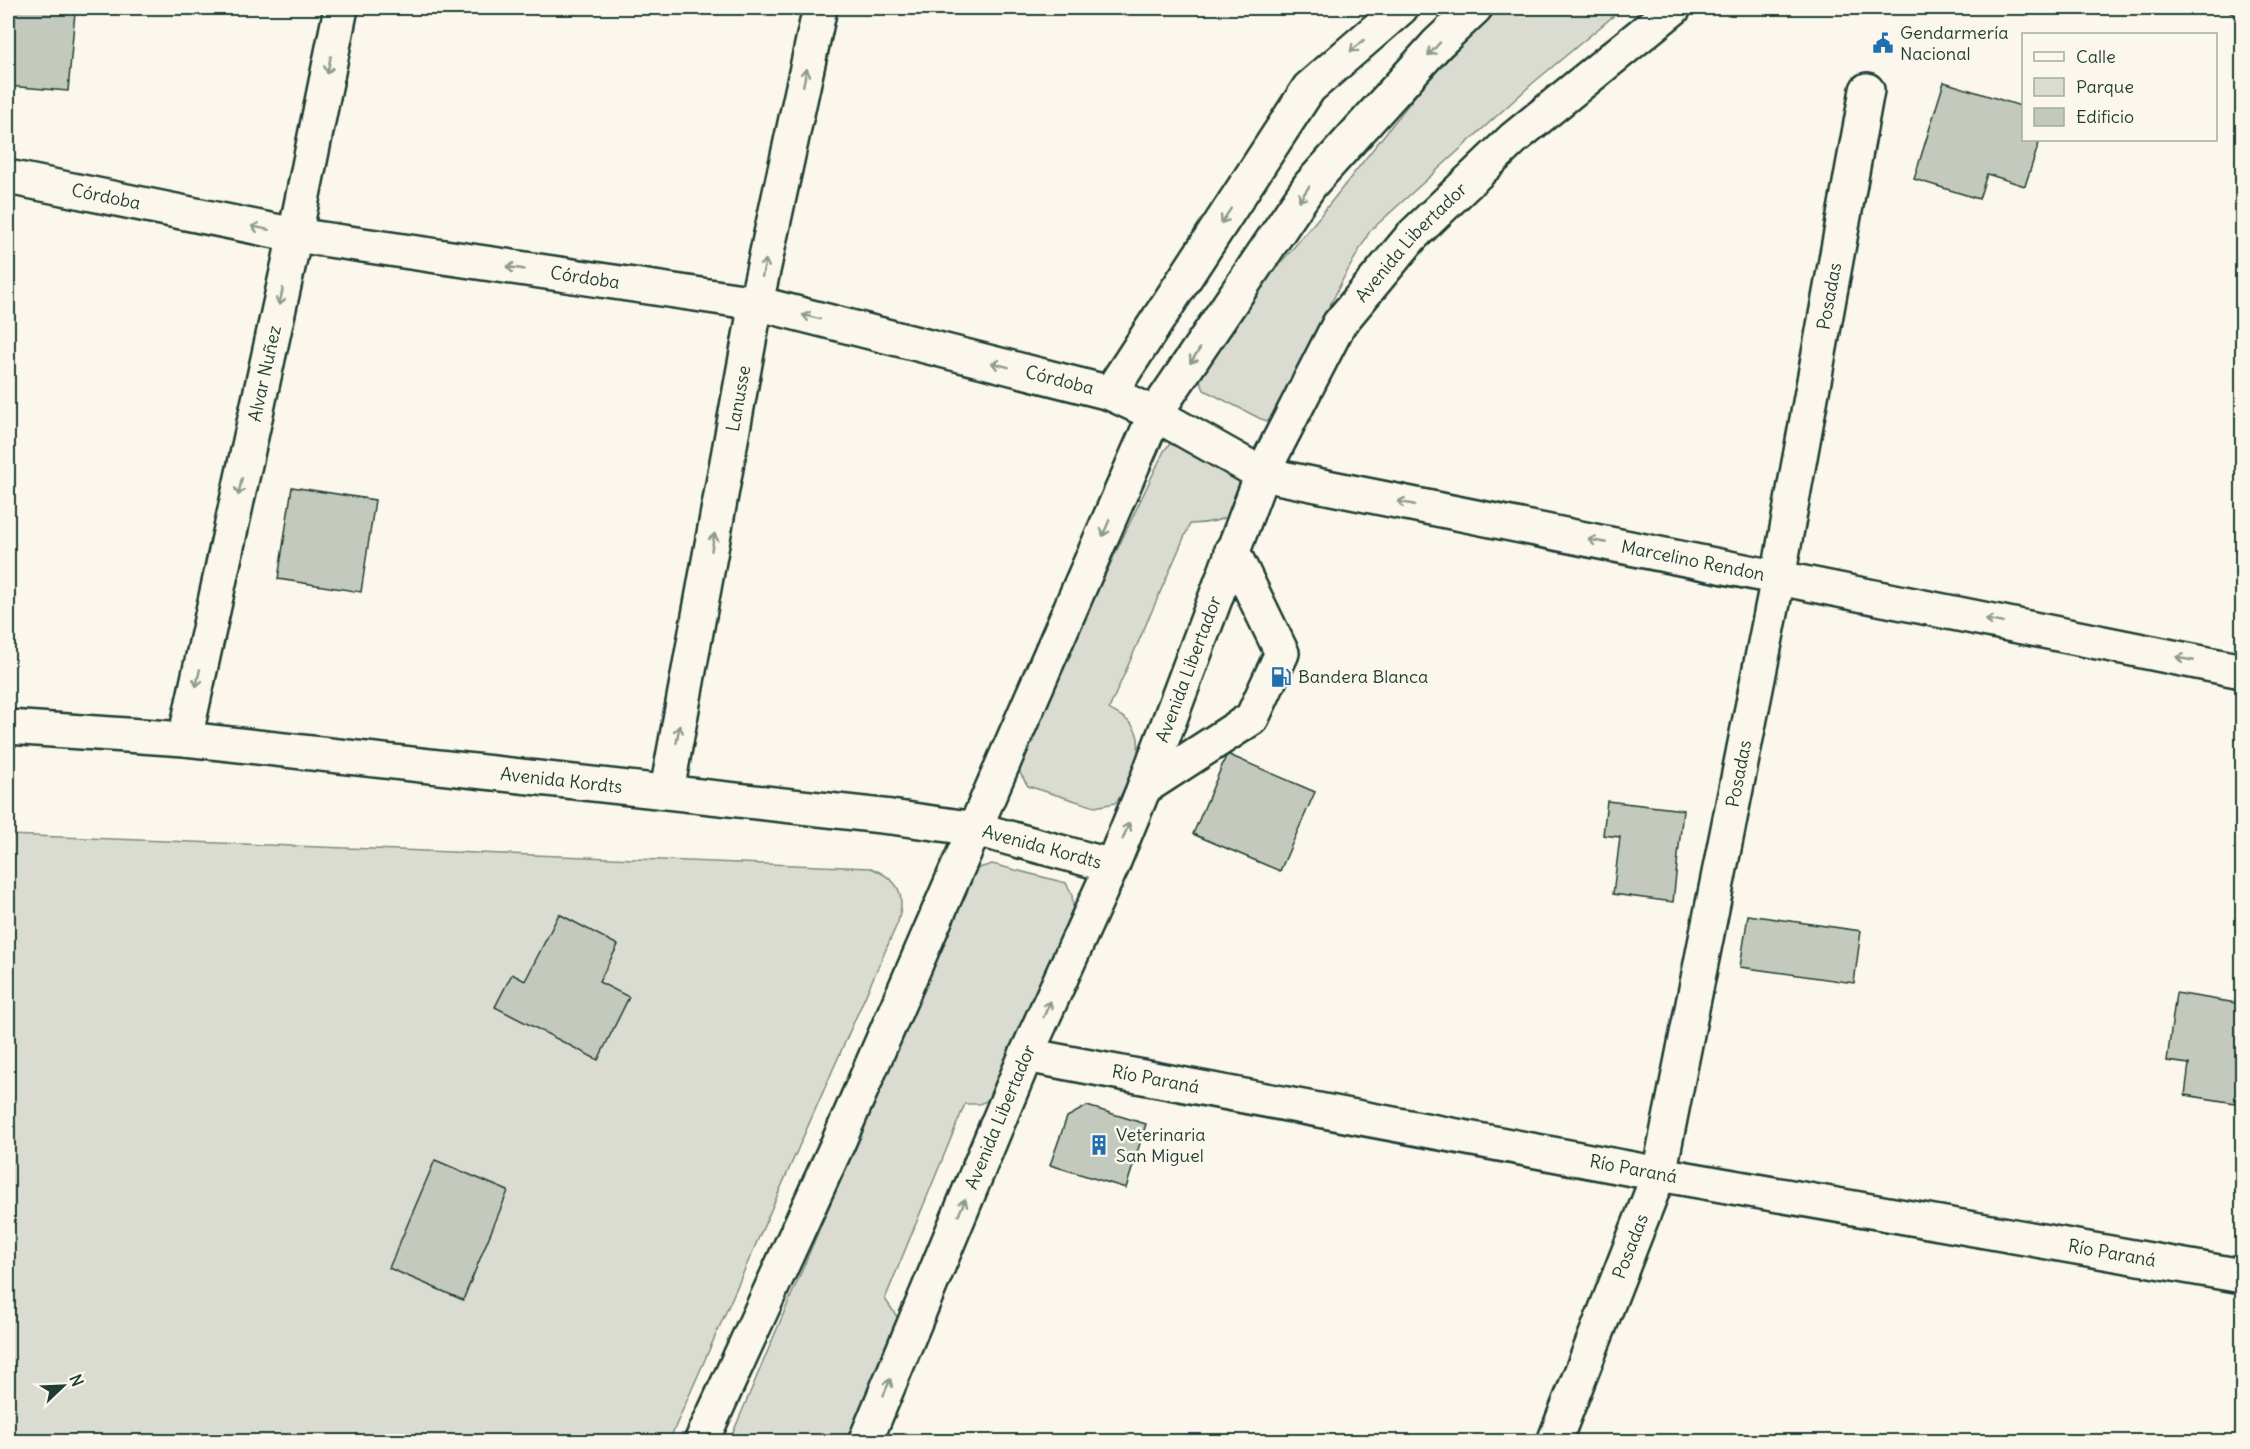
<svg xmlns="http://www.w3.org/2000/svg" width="2250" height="1449" font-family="Delius,sans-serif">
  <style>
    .green { fill: #dbdcd1; stroke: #7d8c82; stroke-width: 1.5 }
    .building { fill: #c4c9be; stroke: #1f3d34; stroke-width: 1.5 }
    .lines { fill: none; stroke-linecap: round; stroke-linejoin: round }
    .minor-casing { stroke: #1f3d34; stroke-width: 38 }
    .major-casing { stroke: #1f3d34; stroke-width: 38 }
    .minor { stroke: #fbf7ec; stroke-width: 33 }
    .major { stroke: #fbf7ec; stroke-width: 33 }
    .oneway { stroke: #8d9a90 }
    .labels { text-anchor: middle; stroke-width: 5; stroke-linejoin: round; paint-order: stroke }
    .poi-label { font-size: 18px; fill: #1f3d34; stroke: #fbf7ec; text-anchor: start }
    .street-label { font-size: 18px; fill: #1f3d34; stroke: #fbf7ec }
  </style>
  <rect width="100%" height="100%" fill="#fbf7ec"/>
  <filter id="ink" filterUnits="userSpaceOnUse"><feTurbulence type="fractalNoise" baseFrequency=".0167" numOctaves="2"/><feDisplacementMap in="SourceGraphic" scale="12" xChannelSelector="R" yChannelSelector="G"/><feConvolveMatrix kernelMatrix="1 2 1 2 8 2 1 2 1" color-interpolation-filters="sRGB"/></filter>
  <g filter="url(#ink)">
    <path class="green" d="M 1500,8 L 1623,8 L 1533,83 L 1370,231 L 1343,279 L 1274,419 L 1268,421 L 1261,419 L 1204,390 L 1199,378 L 1200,371 L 1241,310 L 1320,216 L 1431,76 Z
      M 1172,441 L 1247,478 L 1237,512 C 1222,521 1208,524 1190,524 L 1109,709 C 1115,713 1123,716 1129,722 C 1151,742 1129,776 1120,797 L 1115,803 L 1095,807 L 1028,786 L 1020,773 L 1018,758 L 1164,451 Z
      M 8,835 L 871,868 C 899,880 906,893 898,922 L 669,1441 L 8,1442 Z
      M 992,864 L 1066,883 L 1072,894 L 1073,907 L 992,1099 L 979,1104 L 965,1104 L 885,1299 L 898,1318 L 898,1325 L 849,1441 L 729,1442 L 969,877 L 979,868 Z"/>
    <path class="building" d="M 11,8 L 75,12 L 68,91 L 8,86 L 8,42 Z
      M 2222,8 L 2242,8 L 2242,19 Z
      M 1944,82 L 2024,107 L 2024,140 L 2040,140 L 2025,186 L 1987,174 L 1979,199 L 1914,179 Z
      M 292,487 L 375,500 L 361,592 L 278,579 Z
      M 1227,754 L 1315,792 L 1280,871 L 1193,834 Z
      M 1607,801 L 1683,810 L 1673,902 L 1613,894 L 1620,837 L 1603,835 Z
      M 559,914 L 618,945 L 599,982 L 629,997 L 598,1060 L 495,1007 L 512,974 L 525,981 Z
      M 1748,915 L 1861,931 L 1854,983 L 1740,967 Z
      M 2176,993 L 2242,1004 L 2242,1104 L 2185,1095 L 2189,1064 L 2167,1061 Z
      M 1087,1106 L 1146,1124 L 1126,1188 L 1050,1165 L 1067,1117 Z
      M 435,1160 L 508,1191 L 463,1300 L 389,1268 Z"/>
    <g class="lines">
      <g class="minor-casing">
        <g id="minor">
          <path id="s1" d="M 8,177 L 295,235 L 756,303 L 1110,393 L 1155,414 L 1262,474 L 2242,671"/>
          <path d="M 1110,393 L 1309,88 L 1401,8"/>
          <path id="s2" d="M 185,739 L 295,235 L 341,8"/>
          <path d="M 1144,788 L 1252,718 L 1282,653 L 1232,550"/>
          <path id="s3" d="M 667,791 L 756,303 L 820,8"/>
          <path id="s4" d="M 1026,1055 L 1659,1174 L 2242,1276"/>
          <path id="s5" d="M 1554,1442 L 1659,1174 L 1778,578 L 1867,90"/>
        </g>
      </g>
      <g class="major-casing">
        <g id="major">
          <path id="s6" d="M 8,727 L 185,739 L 891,817 L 976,829 L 1112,866"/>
          <path d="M 701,1442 L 838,1143 L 1155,414 L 1310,185 L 1437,44 L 1475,8"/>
          <path id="s7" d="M 865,1442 L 1026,1055 L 1112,866 L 1144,788 L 1262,474 L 1339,324 L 1412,236 L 1514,138 L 1674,8"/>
        </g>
      </g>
      <use href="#minor" class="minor"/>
      <use href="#major" class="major"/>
    </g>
    <defs><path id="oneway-shaft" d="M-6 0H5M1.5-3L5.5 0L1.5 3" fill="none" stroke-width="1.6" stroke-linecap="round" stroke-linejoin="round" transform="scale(1.5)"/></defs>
    <g class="oneway">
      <use href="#oneway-shaft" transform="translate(1357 46) rotate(139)"/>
      <use href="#oneway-shaft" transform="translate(1434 49) rotate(133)"/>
      <use href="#oneway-shaft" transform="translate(329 65) rotate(101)"/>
      <use href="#oneway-shaft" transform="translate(805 77) rotate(-78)"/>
      <use href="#oneway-shaft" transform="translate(1304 194) rotate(124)"/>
      <use href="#oneway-shaft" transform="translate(1226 216) rotate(123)"/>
      <use href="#oneway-shaft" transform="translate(260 228) rotate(-168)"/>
      <use href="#oneway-shaft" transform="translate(515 268) rotate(-172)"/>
      <use href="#oneway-shaft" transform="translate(764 268) rotate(-78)"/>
      <use href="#oneway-shaft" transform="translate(281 297) rotate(102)"/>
      <use href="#oneway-shaft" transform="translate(811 317) rotate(-166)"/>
      <use href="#oneway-shaft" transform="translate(1195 356) rotate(124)"/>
      <use href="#oneway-shaft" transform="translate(1000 365) rotate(-166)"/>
      <use href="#oneway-shaft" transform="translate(240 487) rotate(102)"/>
      <use href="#oneway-shaft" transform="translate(1406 503) rotate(-169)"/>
      <use href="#oneway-shaft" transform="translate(1106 528) rotate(113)"/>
      <use href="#oneway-shaft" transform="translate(1597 541) rotate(-169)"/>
      <use href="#oneway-shaft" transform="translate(713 542) rotate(-80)"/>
      <use href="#oneway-shaft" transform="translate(1994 621) rotate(-169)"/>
      <use href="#oneway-shaft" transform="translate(2185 659) rotate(-169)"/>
      <use href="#oneway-shaft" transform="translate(198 678) rotate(102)"/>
      <use href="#oneway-shaft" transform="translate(678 734) rotate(-80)"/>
      <use href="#oneway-shaft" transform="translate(1126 831) rotate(-68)"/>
      <use href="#oneway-shaft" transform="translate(1047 1009) rotate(-66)"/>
      <use href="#oneway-shaft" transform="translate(962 1207) rotate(-67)"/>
      <use href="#oneway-shaft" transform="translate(887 1387) rotate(-67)"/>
    </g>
  </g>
  <defs>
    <g id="civic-bare" transform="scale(1.62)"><path d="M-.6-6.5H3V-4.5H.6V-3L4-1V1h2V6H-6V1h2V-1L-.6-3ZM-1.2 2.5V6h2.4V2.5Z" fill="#1f6fb2" stroke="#fbf7ec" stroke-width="2.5" paint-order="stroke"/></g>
    <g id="fuel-bare" transform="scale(1.62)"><path d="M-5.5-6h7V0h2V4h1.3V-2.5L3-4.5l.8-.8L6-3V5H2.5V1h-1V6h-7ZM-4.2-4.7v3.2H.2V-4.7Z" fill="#1f6fb2" stroke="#fbf7ec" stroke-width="2.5" paint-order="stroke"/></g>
    <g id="building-bare" transform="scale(1.62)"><path d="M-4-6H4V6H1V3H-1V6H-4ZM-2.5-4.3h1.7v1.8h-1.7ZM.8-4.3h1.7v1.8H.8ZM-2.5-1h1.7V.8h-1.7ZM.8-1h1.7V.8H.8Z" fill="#1f6fb2" stroke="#fbf7ec" stroke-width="2.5" paint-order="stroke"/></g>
  </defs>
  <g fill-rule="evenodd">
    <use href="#civic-bare" x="1883" y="43"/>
    <use href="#fuel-bare" x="1281" y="677"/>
    <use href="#building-bare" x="1099" y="1145"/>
  </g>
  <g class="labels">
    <g class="poi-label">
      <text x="1900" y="39">Gendarmería<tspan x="1900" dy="21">Nacional</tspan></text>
      <text x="1298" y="683">Bandera Blanca</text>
      <text x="1116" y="1141">Veterinaria<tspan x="1116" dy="21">San Miguel</tspan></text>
    </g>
    <g class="street-label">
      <text dy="6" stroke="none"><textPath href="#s1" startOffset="100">Córdoba</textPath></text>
      <text dy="6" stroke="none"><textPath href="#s7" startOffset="1324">Avenida Libertador</textPath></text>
      <text dy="6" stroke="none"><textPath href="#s1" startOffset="586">Córdoba</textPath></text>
      <text dy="6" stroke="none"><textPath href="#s5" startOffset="1182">Posadas</textPath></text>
      <text dy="6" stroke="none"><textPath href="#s2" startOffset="374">Alvar Nuñez</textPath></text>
      <text dy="6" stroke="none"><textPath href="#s1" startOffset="1072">Córdoba</textPath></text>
      <text dy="6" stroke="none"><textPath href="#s3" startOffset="399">Lanusse</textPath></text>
      <text dy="6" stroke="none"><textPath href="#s1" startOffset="1736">Marcelino Rendon</textPath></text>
      <text dy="6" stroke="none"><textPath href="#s7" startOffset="838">Avenida Libertador</textPath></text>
      <text dy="6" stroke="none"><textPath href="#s5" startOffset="696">Posadas</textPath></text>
      <text dy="6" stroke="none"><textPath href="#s6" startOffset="556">Avenida Kordts</textPath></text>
      <text dy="6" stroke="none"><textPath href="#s6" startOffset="1042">Avenida Kordts</textPath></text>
      <text dy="6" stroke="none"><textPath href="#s4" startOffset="132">Río Paraná</textPath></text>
      <text dy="6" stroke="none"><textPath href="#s7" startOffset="352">Avenida Libertador</textPath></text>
      <text dy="6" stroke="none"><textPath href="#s4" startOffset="618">Río Paraná</textPath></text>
      <text dy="6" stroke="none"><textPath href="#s5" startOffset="210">Posadas</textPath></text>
      <text dy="6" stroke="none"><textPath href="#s4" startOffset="1104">Río Paraná</textPath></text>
    </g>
  </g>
  <rect width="2250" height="1449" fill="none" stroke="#fbf7ec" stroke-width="30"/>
  <rect x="15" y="15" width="2220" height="1419" fill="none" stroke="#1f3d34" stroke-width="2" filter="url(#ink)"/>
  <rect x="2022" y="33" width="195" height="108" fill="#fbf7ec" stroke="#a3ada2" stroke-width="1.5"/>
  <rect x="2034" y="52" width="30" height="9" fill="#fbf7ec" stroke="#a3ada2" stroke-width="1.5"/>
  <text x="2076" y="63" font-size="18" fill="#1f3d34">Calle</text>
  <rect x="2034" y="78" width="30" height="18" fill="#dbdcd1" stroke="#a3ada2" stroke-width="1.5"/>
  <text x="2076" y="93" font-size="18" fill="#1f3d34">Parque</text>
  <rect x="2034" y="108" width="30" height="18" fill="#c4c9be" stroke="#a3ada2" stroke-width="1.5"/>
  <text x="2076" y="123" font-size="18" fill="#1f3d34">Edificio</text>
  <g transform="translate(63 1386) rotate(67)" stroke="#fbf7ec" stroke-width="4.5" paint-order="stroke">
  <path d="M0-4.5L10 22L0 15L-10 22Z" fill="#1f3d34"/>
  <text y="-9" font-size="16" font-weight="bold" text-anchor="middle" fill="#1f3d34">N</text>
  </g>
</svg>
